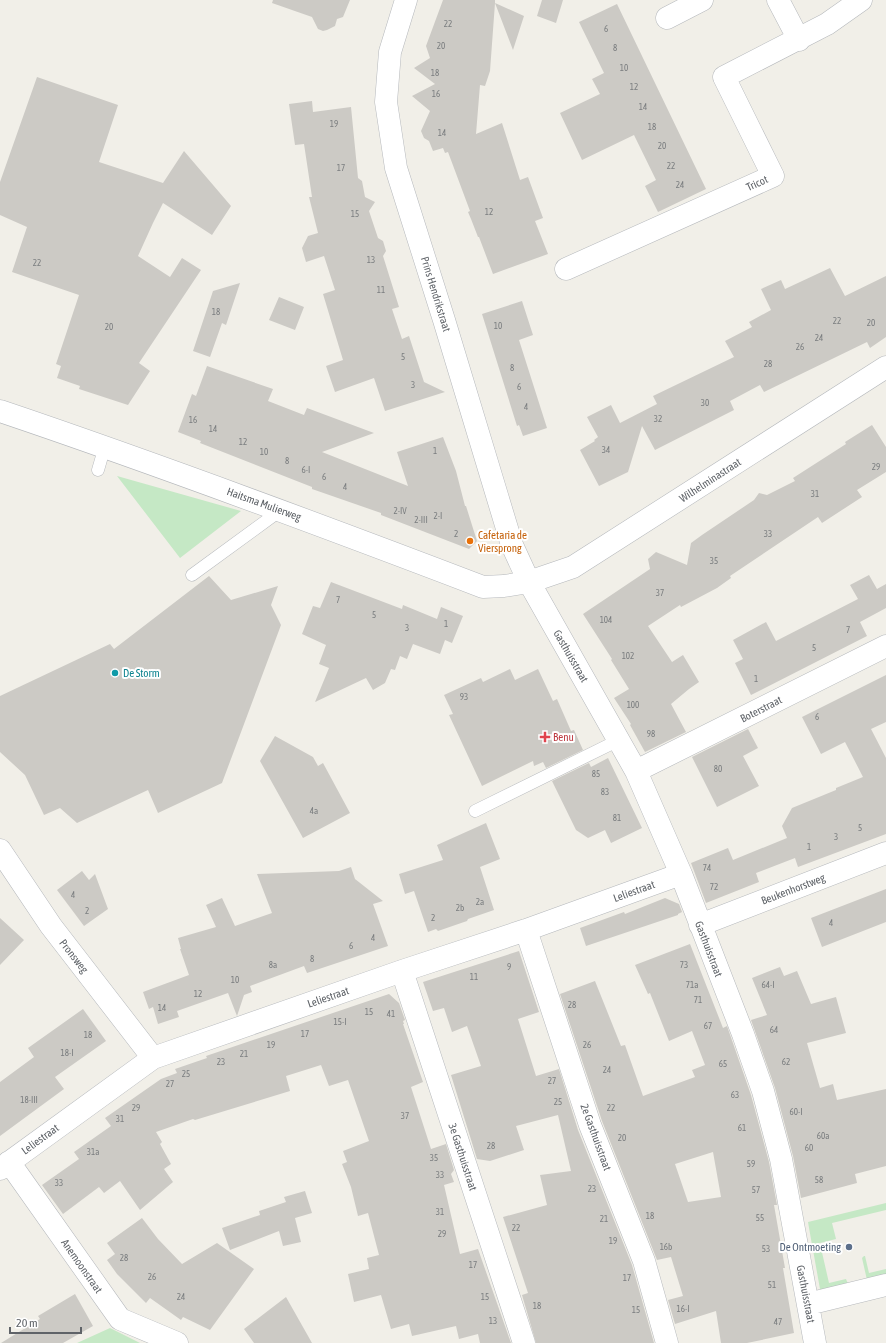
<svg xmlns="http://www.w3.org/2000/svg" width="886" height="1343" font-family="'Asap Condensed',sans-serif">
  <style>
    .green { fill: #c5e8c5 }
    .building { fill: #cccac5; fill-rule: evenodd }
    .lines { fill: none; stroke-linecap: round; stroke-linejoin: round }
    .lane-casing { stroke: #b5b8bc; stroke-width: 13 }
    .street-casing { stroke: #b5b8bc; stroke-width: 23 }
    .lane { stroke: #fff; stroke-width: 12 }
    .street { stroke: #fff; stroke-width: 22 }
    .food-dot { fill: #e8710a; stroke: #fff; stroke-width: 1.5 }
    .culture-dot { fill: #0f9aa8; stroke: #fff; stroke-width: 1.5 }
    .health-dot { fill: #e0444e; stroke: #fff; stroke-width: 1.5 }
    .service-dot { fill: #5c6f8a; stroke: #fff; stroke-width: 1.5 }
    .labels { text-anchor: middle; stroke-width: 4; stroke-linejoin: round; paint-order: stroke }
    .number-label { font-size: 9px; fill: #7a7d7f }
    .street-label { font-size: 11px; fill: #5f6368; stroke: #fff }
    .food-label { font-size: 11px; fill: #c56008; stroke: #fff; text-anchor: start }
    .culture-label { font-size: 11px; fill: #0d838f; stroke: #fff; text-anchor: start }
    .health-label { font-size: 11px; fill: #be3a42; stroke: #fff; text-anchor: start }
    .service-label { font-size: 11px; fill: #4e5e75; stroke: #fff; text-anchor: end }
  </style>
  <rect width="100%" height="100%" fill="#f1efe8"/>
  <path class="green" d="M 117,476 L 241,511 L 180,558 Z
    M 886,1203 L 886,1210 L 832,1223 L 836,1239 L 812,1245 L 808,1222 Z
    M 821,1248 L 829,1283 L 846,1279 L 848,1284 L 824,1290 L 820,1289 L 813,1250 Z
    M 864,1256 L 865,1256 L 869,1273 L 886,1269 L 886,1275 L 867,1280 L 862,1258 Z
    M 110,1328 L 140,1343 L 77,1343 Z"/>
  <path class="building" d="M 273,0 L 350,0 L 343,17 L 337,19 L 335,26 L 327,30 L 323,31 L 318,29 L 312,17 L 272,3 Z
    M 443,0 L 495,0 L 495,3 L 524,16 L 513,50 L 495,3 L 490,71 L 485,86 L 480,85 L 476,134 L 502,123 L 520,180 L 528,177 L 543,218 L 535,221 L 548,254 L 493,274 L 479,237 L 478,237 L 471,219 L 468,212 L 470,211 L 448,152 L 445,153 L 443,148 L 433,151 L 429,141 L 424,138 L 421,131 L 430,111 L 412,96 L 435,84 L 414,68 L 430,58 L 426,46 Z
    M 542,0 L 563,0 L 556,23 L 537,16 Z
    M 617,4 L 706,189 L 658,212 L 645,186 L 656,180 L 634,135 L 582,160 L 560,113 L 600,94 L 592,79 L 604,73 L 579,22 Z
    M 37,77 L 118,105 L 99,162 L 163,183 L 184,151 L 231,206 L 212,235 L 163,203 L 153,223 L 138,256 L 170,277 L 182,258 L 201,270 L 139,363 L 150,371 L 128,405 L 79,389 L 80,386 L 57,378 L 61,366 L 56,364 L 79,295 L 12,272 L 27,227 L 0,215 L 0,182 Z
    M 312,101 L 313,112 L 351,107 L 358,178 L 362,181 L 365,197 L 375,202 L 369,211 L 378,238 L 383,241 L 386,251 L 383,256 L 399,307 L 392,309 L 402,339 L 409,336 L 424,382 L 445,392 L 385,411 L 374,378 L 335,392 L 326,366 L 343,360 L 323,294 L 335,290 L 324,256 L 306,262 L 302,248 L 308,236 L 318,233 L 309,197 L 312,197 L 304,144 L 295,145 L 289,104 Z
    M 830,268 L 845,296 L 886,276 L 886,337 L 870,348 L 867,342 L 764,392 L 760,385 L 730,401 L 734,410 L 655,450 L 642,426 L 628,472 L 599,486 L 580,450 L 595,441 L 594,440 L 598,437 L 587,417 L 611,405 L 620,423 L 657,404 L 653,396 L 734,357 L 725,341 L 752,327 L 749,322 L 771,310 L 761,289 L 781,280 L 785,289 Z
    M 240,283 L 226,325 L 222,323 L 210,357 L 193,351 L 213,291 Z
    M 279,297 L 304,307 L 295,330 L 269,320 Z
    M 522,301 L 533,335 L 519,340 L 547,428 L 523,436 L 519,425 L 517,426 L 482,314 Z
    M 207,366 L 273,389 L 268,401 L 304,415 L 307,408 L 374,433 L 322,452 L 408,486 L 397,452 L 443,437 L 456,471 L 465,506 L 466,506 L 477,541 L 469,549 L 381,515 L 381,513 L 312,489 L 312,487 L 200,443 L 201,441 L 178,432 L 192,394 L 196,396 Z
    M 872,425 L 886,447 L 886,472 L 857,490 L 862,497 L 822,523 L 818,517 L 730,576 L 731,578 L 717,588 L 681,607 L 680,605 L 648,626 L 672,662 L 683,655 L 699,682 L 689,689 L 671,704 L 686,732 L 645,752 L 630,725 L 631,724 L 614,698 L 629,689 L 611,660 L 612,659 L 583,614 L 650,569 L 648,559 L 656,552 L 687,565 L 691,543 L 702,535 L 754,500 L 759,493 L 767,495 L 795,481 L 793,478 L 846,444 L 845,442 Z
    M 869,575 L 877,589 L 886,584 L 886,608 L 860,622 L 867,636 L 751,695 L 735,663 L 743,659 L 733,640 L 766,622 L 776,641 L 858,599 L 850,585 Z
    M 209,576 L 231,600 L 278,586 L 271,605 L 281,625 L 222,783 L 158,813 L 148,790 L 77,823 L 60,808 L 44,815 L 25,775 L 0,752 L 0,696 L 110,644 L 114,649 Z
    M 331,582 L 402,609 L 403,605 L 437,619 L 441,607 L 463,616 L 452,643 L 445,640 L 440,654 L 413,644 L 407,659 L 400,656 L 395,670 L 391,669 L 385,683 L 373,690 L 366,678 L 315,702 L 329,668 L 319,664 L 326,645 L 302,634 L 313,606 L 320,608 Z
    M 510,669 L 515,680 L 538,669 L 553,701 L 557,699 L 571,731 L 574,730 L 583,750 L 546,768 L 543,762 L 534,766 L 533,761 L 482,786 L 449,715 L 453,714 L 444,695 L 481,678 L 483,682 Z
    M 886,675 L 886,722 L 871,729 L 886,758 L 886,834 L 798,867 L 795,858 L 756,873 L 759,882 L 706,903 L 691,863 L 728,848 L 733,860 L 787,838 L 782,826 L 792,808 L 836,790 L 836,788 L 863,777 L 845,742 L 821,754 L 802,717 Z
    M 748,729 L 758,748 L 743,756 L 759,786 L 717,807 L 692,757 Z
    M 275,736 L 313,757 L 318,766 L 323,763 L 350,813 L 303,838 L 260,761 Z
    M 608,758 L 642,828 L 611,843 L 605,830 L 588,838 L 576,830 L 552,781 L 589,763 L 591,767 Z
    M 486,823 L 500,859 L 480,867 L 494,910 L 468,919 L 467,921 L 438,931 L 436,929 L 428,932 L 414,891 L 405,894 L 399,874 L 443,860 L 437,845 Z
    M 351,867 L 355,879 L 383,901 L 373,904 L 388,946 L 307,973 L 304,966 L 250,986 L 252,992 L 244,995 L 237,1016 L 228,993 L 177,1011 L 179,1017 L 158,1024 L 153,1007 L 149,1009 L 143,992 L 189,975 L 180,949 L 181,949 L 178,938 L 216,927 L 206,905 L 222,898 L 235,926 L 272,913 L 257,874 L 339,871 Z
    M 82,871 L 89,880 L 95,874 L 108,909 L 84,926 L 57,890 Z
    M 886,889 L 886,922 L 822,947 L 811,918 Z
    M 665,898 L 679,904 L 682,912 L 678,914 L 678,915 L 586,946 L 580,928 L 624,912 L 625,914 Z
    M 0,918 L 24,940 L 0,965 Z
    M 690,944 L 723,1028 L 727,1026 L 751,1095 L 769,1162 L 777,1205 L 774,1205 L 785,1268 L 783,1268 L 794,1333 L 747,1343 L 721,1343 L 716,1311 L 675,1324 L 668,1300 L 683,1296 L 671,1257 L 657,1260 L 602,1121 L 560,994 L 595,981 L 621,1046 L 625,1045 L 643,1096 L 695,1077 L 692,1070 L 705,1065 L 692,1031 L 669,1041 L 650,993 L 648,994 L 635,965 ZM 713,1152 L 721,1197 L 688,1202 L 675,1164 Z
    M 519,951 L 539,1012 L 518,1019 L 536,1076 L 559,1069 L 578,1130 L 632,1265 L 654,1343 L 536,1343 L 522,1295 L 528,1293 L 503,1217 L 547,1205 L 540,1175 L 571,1171 L 558,1115 L 516,1126 L 524,1150 L 490,1161 L 477,1159 L 451,1075 L 481,1066 L 467,1026 L 452,1032 L 444,1008 L 433,1011 L 423,982 Z
    M 780,967 L 784,976 L 797,971 L 811,1004 L 836,997 L 846,1033 L 807,1043 L 820,1088 L 833,1084 L 837,1100 L 886,1089 L 886,1166 L 855,1174 L 857,1183 L 801,1198 L 793,1156 L 775,1088 L 751,1020 L 767,1015 L 752,978 Z
    M 389,994 L 399,1003 L 405,1020 L 403,1021 L 404,1024 L 403,1024 L 423,1082 L 411,1087 L 431,1149 L 446,1144 L 454,1170 L 451,1174 L 454,1182 L 444,1185 L 460,1254 L 478,1249 L 511,1343 L 480,1343 L 478,1334 L 459,1339 L 456,1326 L 412,1336 L 409,1324 L 391,1329 L 381,1295 L 354,1302 L 348,1274 L 369,1269 L 367,1258 L 379,1255 L 368,1213 L 358,1216 L 351,1187 L 342,1164 L 347,1162 L 343,1151 L 369,1141 L 348,1080 L 329,1086 L 321,1065 L 286,1076 L 290,1091 L 195,1120 L 193,1119 L 156,1132 L 162,1142 L 160,1144 L 171,1164 L 164,1169 L 173,1182 L 140,1210 L 120,1181 L 104,1193 L 99,1187 L 63,1214 L 42,1185 L 79,1159 L 74,1152 L 111,1126 L 105,1118 L 161,1079 L 177,1073 L 175,1069 L 207,1058 L 206,1056 Z
    M 83,1009 L 106,1041 L 55,1077 L 64,1089 L 0,1136 L 0,1082 L 34,1057 L 28,1048 Z
    M 305,1191 L 312,1213 L 295,1218 L 301,1242 L 283,1246 L 279,1231 L 230,1250 L 222,1228 L 260,1215 L 259,1211 L 286,1202 L 284,1197 Z
    M 142,1218 L 158,1239 L 182,1264 L 217,1243 L 254,1269 L 210,1330 L 183,1317 L 181,1320 L 150,1298 L 146,1303 L 117,1274 L 107,1260 L 115,1254 L 107,1243 Z
    M 75,1294 L 93,1326 L 63,1343 L 1,1343 L 40,1319 L 38,1316 Z
    M 286,1297 L 312,1343 L 254,1343 L 244,1329 Z"/>
  <g class="lines">
    <g class="lane-casing">
      <path id="lane" d="M 98,470 L 105,446
        M 192,575 L 281,510
        M 475,811 L 619,740"/>
    </g>
    <g class="street-casing">
      <path id="street" d="M 406,0 L 390,52 L 386,102 L 396,168 L 444,320 L 512,545 L 529,582 L 636,771 L 681,874 L 743,1034 L 763,1091 L 781,1159 L 815,1343
        M 778,0 L 799,40
        M 667,18 L 702,0
        M 566,269 L 773,176 L 724,77 L 827,24 L 861,0
        M 0,411 C 163,466 323,526 483,587 L 504,586 L 529,582 L 573,567 L 886,367
        M 636,771 L 886,646
        M 0,850 L 51,926 L 153,1058
        M 700,925 L 886,853
        M 526,930 L 590,1125 L 644,1261 L 667,1343
        M 402,971 L 524,1343
        M 9,1162 L 120,1319 L 177,1343
        M 0,1169 L 153,1058 L 402,971 L 526,930 L 681,874
        M 808,1304 L 886,1285"/>
    </g>
    <use href="#lane" class="lane"/>
    <use href="#street" class="street"/>
  </g>
  <circle class="food-dot" cx="470" cy="541" r="4"/>
  <circle class="culture-dot" cx="115" cy="673" r="4"/>
  <path class="health-dot" d="M543 731h4v4h4v4h-4v4h-4v-4h-4v-4h4z"/>
  <circle class="service-dot" cx="849" cy="1247" r="4"/>
  <g class="labels">
    <g class="number-label">
      <text x="448" y="27">22</text>
      <text x="606" y="32">6</text>
      <text x="441" y="49">20</text>
      <text x="615" y="51">8</text>
      <text x="624" y="71">10</text>
      <text x="435" y="76">18</text>
      <text x="634" y="90">12</text>
      <text x="436" y="97">16</text>
      <text x="643" y="110">14</text>
      <text x="334" y="127">19</text>
      <text x="652" y="130">18</text>
      <text x="442" y="136">14</text>
      <text x="662" y="149">20</text>
      <text x="671" y="169">22</text>
      <text x="341" y="171">17</text>
      <text x="680" y="188">24</text>
      <text x="489" y="215">12</text>
      <text x="355" y="217">15</text>
      <text x="371" y="263">13</text>
      <text x="37" y="266">22</text>
      <text x="381" y="293">11</text>
      <text x="216" y="315">18</text>
      <text x="837" y="324">22</text>
      <text x="871" y="326">20</text>
      <text x="498" y="329">10</text>
      <text x="109" y="330">20</text>
      <text x="819" y="341">24</text>
      <text x="800" y="350">26</text>
      <text x="403" y="360">5</text>
      <text x="768" y="367">28</text>
      <text x="512" y="371">8</text>
      <text x="413" y="388">3</text>
      <text x="519" y="390">6</text>
      <text x="705" y="406">30</text>
      <text x="526" y="410">4</text>
      <text x="658" y="422">32</text>
      <text x="193" y="423">16</text>
      <text x="213" y="432">14</text>
      <text x="243" y="445">12</text>
      <text x="606" y="453">34</text>
      <text x="435" y="454">1</text>
      <text x="264" y="455">10</text>
      <text x="287" y="464">8</text>
      <text x="876" y="470">29</text>
      <text x="306" y="473">6-I</text>
      <text x="324" y="480">6</text>
      <text x="345" y="490">4</text>
      <text x="815" y="497">31</text>
      <text x="400" y="514">2-IV</text>
      <text x="438" y="519">2-I</text>
      <text x="421" y="523">2-III</text>
      <text x="456" y="537">2</text>
      <text x="768" y="537">33</text>
      <text x="714" y="564">35</text>
      <text x="660" y="596">37</text>
      <text x="338" y="603">7</text>
      <text x="374" y="618">5</text>
      <text x="606" y="623">104</text>
      <text x="446" y="627">1</text>
      <text x="407" y="631">3</text>
      <text x="848" y="633">7</text>
      <text x="814" y="651">5</text>
      <text x="628" y="659">102</text>
      <text x="756" y="682">1</text>
      <text x="464" y="700">93</text>
      <text x="633" y="708">100</text>
      <text x="817" y="720">6</text>
      <text x="651" y="737">98</text>
      <text x="718" y="772">80</text>
      <text x="596" y="777">85</text>
      <text x="605" y="795">83</text>
      <text x="314" y="814">4a</text>
      <text x="617" y="821">81</text>
      <text x="860" y="831">5</text>
      <text x="836" y="840">3</text>
      <text x="809" y="850">1</text>
      <text x="707" y="871">74</text>
      <text x="714" y="890">72</text>
      <text x="73" y="898">4</text>
      <text x="480" y="905">2a</text>
      <text x="460" y="911">2b</text>
      <text x="87" y="914">2</text>
      <text x="433" y="921">2</text>
      <text x="831" y="926">4</text>
      <text x="373" y="941">4</text>
      <text x="351" y="949">6</text>
      <text x="312" y="962">8</text>
      <text x="273" y="968">8a</text>
      <text x="684" y="968">73</text>
      <text x="509" y="970">9</text>
      <text x="474" y="980">11</text>
      <text x="235" y="983">10</text>
      <text x="692" y="988">71a</text>
      <text x="768" y="988">64-I</text>
      <text x="198" y="997">12</text>
      <text x="698" y="1003">71</text>
      <text x="572" y="1008">28</text>
      <text x="162" y="1011">14</text>
      <text x="369" y="1015">15</text>
      <text x="391" y="1017">41</text>
      <text x="340" y="1025">15-I</text>
      <text x="708" y="1029">67</text>
      <text x="774" y="1033">64</text>
      <text x="305" y="1037">17</text>
      <text x="88" y="1038">18</text>
      <text x="271" y="1048">19</text>
      <text x="587" y="1048">26</text>
      <text x="67" y="1056">18-I</text>
      <text x="244" y="1057">21</text>
      <text x="221" y="1065">23</text>
      <text x="786" y="1065">62</text>
      <text x="723" y="1067">65</text>
      <text x="607" y="1073">24</text>
      <text x="186" y="1077">25</text>
      <text x="552" y="1084">27</text>
      <text x="170" y="1087">27</text>
      <text x="735" y="1098">63</text>
      <text x="29" y="1103">18-III</text>
      <text x="558" y="1105">25</text>
      <text x="136" y="1111">29</text>
      <text x="611" y="1111">22</text>
      <text x="796" y="1115">60-I</text>
      <text x="405" y="1119">37</text>
      <text x="120" y="1122">31</text>
      <text x="742" y="1131">61</text>
      <text x="823" y="1139">60a</text>
      <text x="622" y="1141">20</text>
      <text x="491" y="1149">28</text>
      <text x="809" y="1151">60</text>
      <text x="93" y="1155">31a</text>
      <text x="434" y="1161">35</text>
      <text x="751" y="1167">59</text>
      <text x="440" y="1178">33</text>
      <text x="819" y="1183">58</text>
      <text x="59" y="1186">33</text>
      <text x="592" y="1192">23</text>
      <text x="756" y="1193">57</text>
      <text x="440" y="1215">31</text>
      <text x="650" y="1219">18</text>
      <text x="760" y="1221">55</text>
      <text x="604" y="1222">21</text>
      <text x="516" y="1231">22</text>
      <text x="442" y="1237">29</text>
      <text x="613" y="1244">19</text>
      <text x="666" y="1250">16b</text>
      <text x="766" y="1252">53</text>
      <text x="124" y="1261">28</text>
      <text x="473" y="1268">17</text>
      <text x="152" y="1280">26</text>
      <text x="627" y="1281">17</text>
      <text x="772" y="1288">51</text>
      <text x="181" y="1300">24</text>
      <text x="485" y="1300">15</text>
      <text x="537" y="1309">18</text>
      <text x="683" y="1312">16-I</text>
      <text x="636" y="1313">15</text>
      <text x="493" y="1324">13</text>
      <text x="778" y="1325">47</text>
    </g>
    <g class="street-label">
      <text transform="translate(757 183) rotate(-25)" y="4">Tricot</text>
      <text transform="translate(436 294) rotate(73)" y="4">Prins Hendrikstraat</text>
      <text transform="translate(710 480) rotate(-33)" y="4">Wilhelminastraat</text>
      <text transform="translate(264 504) rotate(20)" y="4">Haitsma Mulierweg</text>
      <text transform="translate(571 656) rotate(60)" y="4">Gasthuisstraat</text>
      <text transform="translate(761 709) rotate(-27)" y="4">Boterstraat</text>
      <text transform="translate(793 889) rotate(-21)" y="4">Beukenhorstweg</text>
      <text transform="translate(634 891) rotate(-20)" y="4">Leliestraat</text>
      <text transform="translate(709 949) rotate(69)" y="4">Gasthuisstraat</text>
      <text transform="translate(74 956) rotate(52)" y="4">Pronsweg</text>
      <text transform="translate(328 997) rotate(-19)" y="4">Leliestraat</text>
      <text transform="translate(596 1137) rotate(70)" y="4">2e Gasthuisstraat</text>
      <text transform="translate(40 1139) rotate(-36)" y="4">Leliestraat</text>
      <text transform="translate(463 1157) rotate(72)" y="4">3e Gasthuisstraat</text>
      <text transform="translate(82 1266) rotate(55)" y="4">Anemoonstraat</text>
      <text transform="translate(806 1294) rotate(79)" y="4">Gasthuisstraat</text>
    </g>
    <g class="food-label">
      <text x="478" y="539">Cafetaria de<tspan x="478" dy="13">Viersprong</tspan></text>
    </g>
    <g class="culture-label">
      <text x="123" y="677">De Storm</text>
    </g>
    <g class="health-label">
      <text x="553" y="741">Benu</text>
    </g>
    <g class="service-label">
      <text x="841" y="1251">De Ontmoeting</text>
    </g>
  </g>
  <path d="M10 1327v6h71v-6" fill="none" stroke="#5f6368" stroke-width="2"/>
  <text x="16" y="1327" font-size="12" fill="#5f6368" stroke="#ffffff" stroke-width="3" paint-order="stroke">20 m</text>
</svg>
